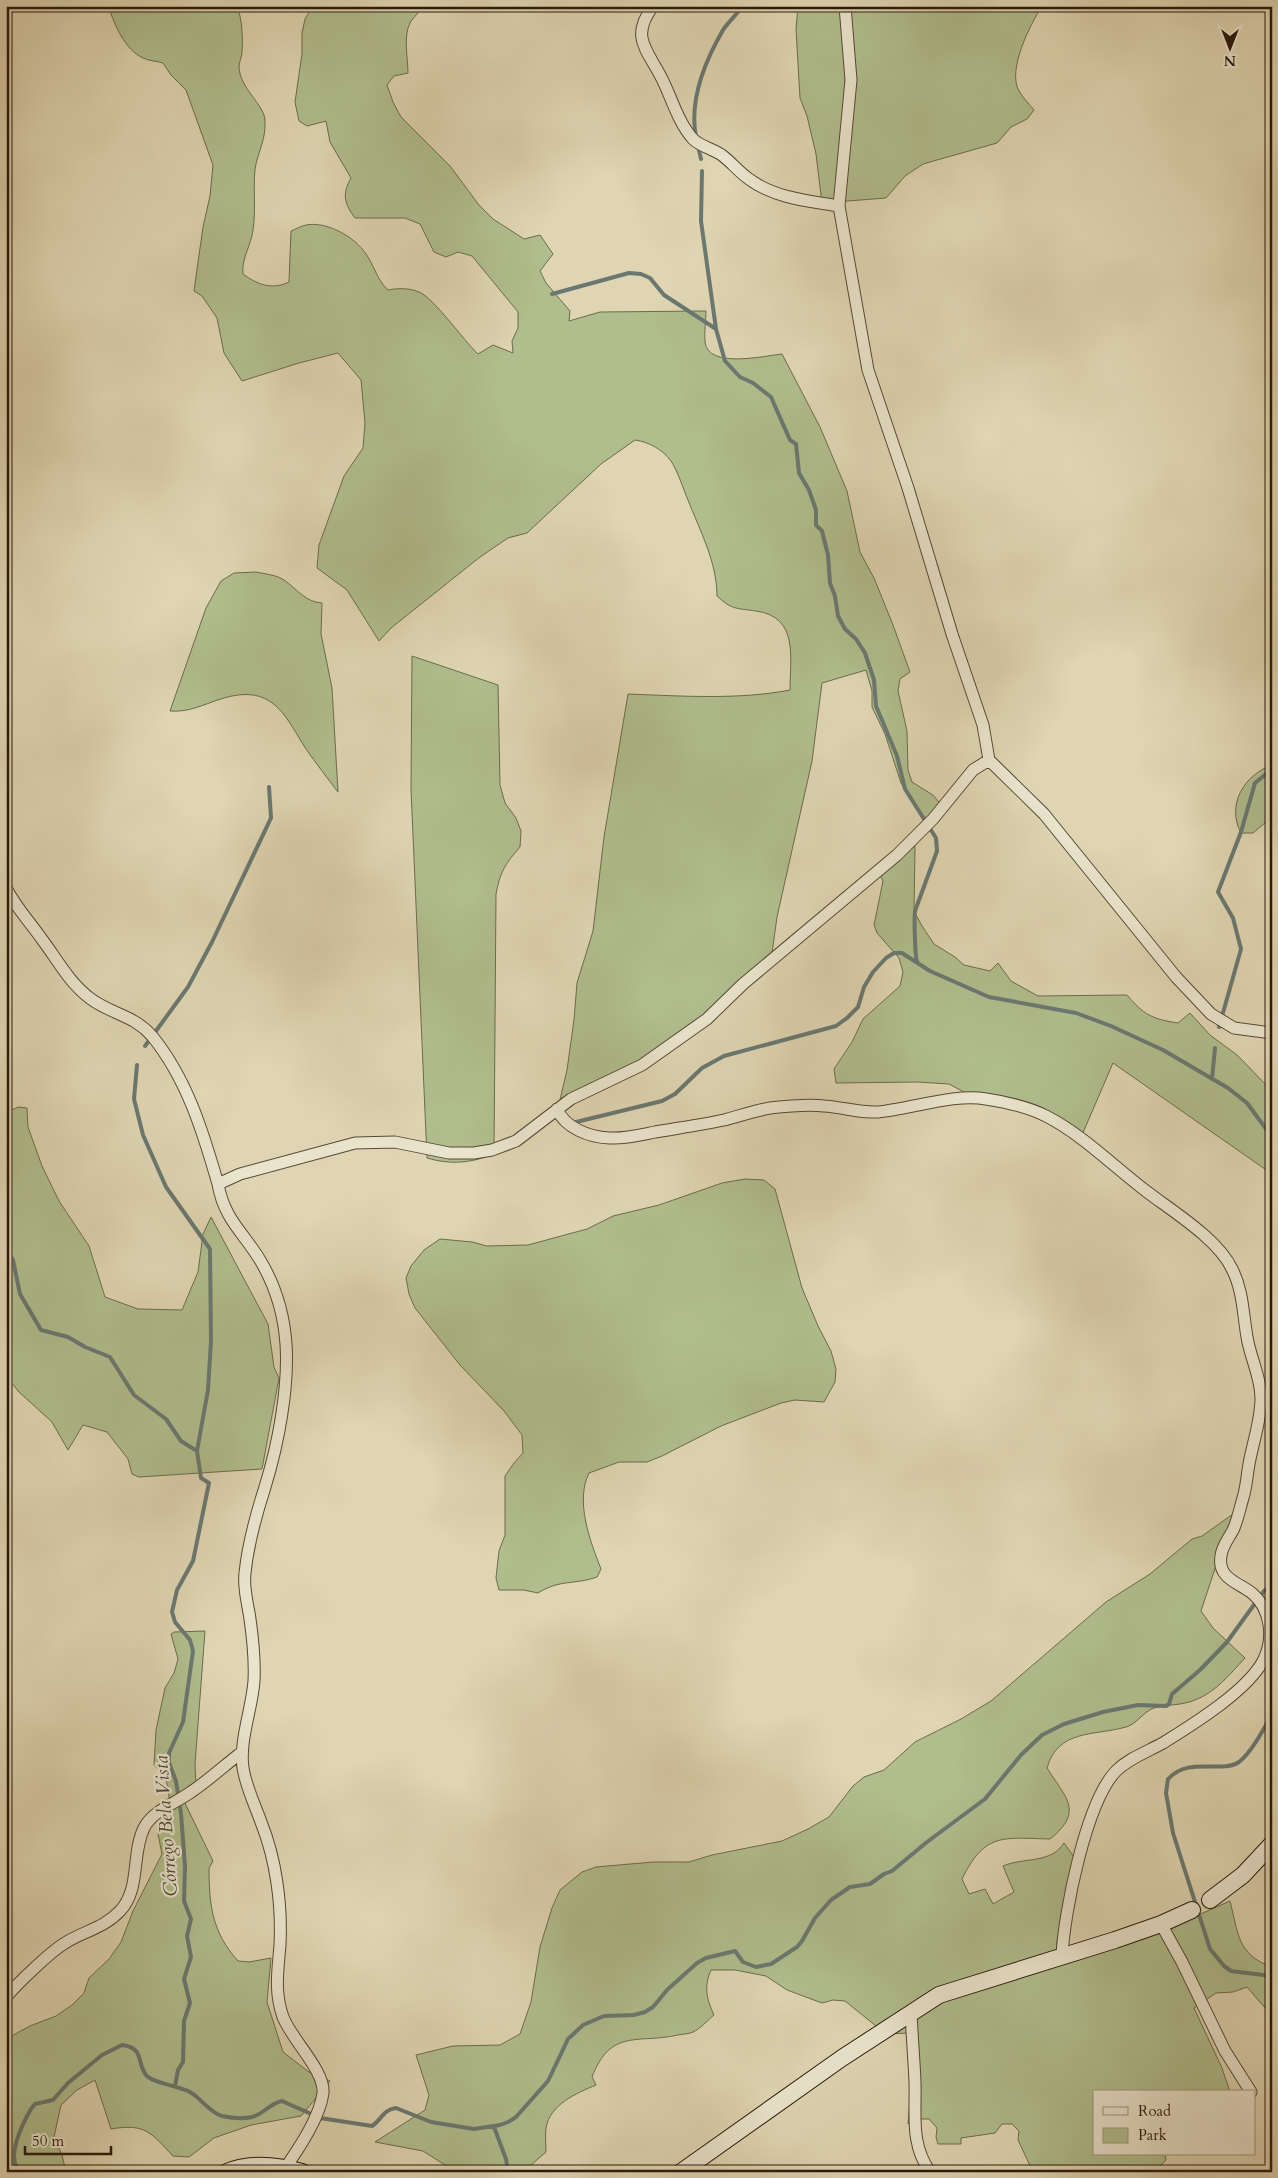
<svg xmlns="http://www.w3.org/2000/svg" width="1278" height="2178" font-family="Cardo,serif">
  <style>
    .green { fill: #b0bd8d; stroke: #6c6b4c }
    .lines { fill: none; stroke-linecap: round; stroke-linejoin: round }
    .stream { stroke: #6a7871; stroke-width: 4 }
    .street-casing { stroke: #564836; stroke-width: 13 }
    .secondary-casing { stroke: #29190c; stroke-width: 18 }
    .street { stroke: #eae4cd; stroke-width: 11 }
    .secondary { stroke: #eae4cd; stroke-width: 16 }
    .labels { text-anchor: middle; stroke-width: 4.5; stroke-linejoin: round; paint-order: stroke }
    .water-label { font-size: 19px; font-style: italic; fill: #49483e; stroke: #eae4cd }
  </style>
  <rect width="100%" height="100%" fill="#dfd5b2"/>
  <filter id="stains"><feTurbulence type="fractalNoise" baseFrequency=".004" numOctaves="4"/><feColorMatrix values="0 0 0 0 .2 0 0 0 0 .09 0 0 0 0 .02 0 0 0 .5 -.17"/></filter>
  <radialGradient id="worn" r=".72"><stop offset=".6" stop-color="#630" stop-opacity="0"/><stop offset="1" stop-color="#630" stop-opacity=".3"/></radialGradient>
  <path class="green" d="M 108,6 L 237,6 C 242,18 243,38 242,52 C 242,57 239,62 239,67 C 240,89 265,105 265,121 C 266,140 258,151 255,169 C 253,189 256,210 253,230 C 251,246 241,259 243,274 C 258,285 272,290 289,282 L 291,231 C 296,229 301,226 306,225 C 327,221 355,237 366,254 C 375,267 377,280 388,290 C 398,288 410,288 419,292 C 433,297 464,341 478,354 L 493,345 L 513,353 L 512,341 L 518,328 L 518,312 L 472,256 L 458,252 L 446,257 L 434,252 L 420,224 L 405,218 L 355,218 C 344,203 342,194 351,178 L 330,142 L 326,121 L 307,126 L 299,121 L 295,102 L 302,54 L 302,33 L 305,19 L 313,6 L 421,6 C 419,14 414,16 410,23 C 403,37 408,58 408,73 L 394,76 L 387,85 L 393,102 L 401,117 L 450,166 L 479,205 L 493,219 L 524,239 L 540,235 L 553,254 L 540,271 L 546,283 L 570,311 L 569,321 L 600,312 L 706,311 C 706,321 704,332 705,342 C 708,369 763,356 782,354 L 820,427 L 847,491 L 860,552 L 874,578 L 893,625 L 910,672 L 900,679 L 898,691 L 907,731 L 908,770 L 912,782 L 933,795 L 943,807 L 928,828 L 901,783 L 885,734 L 872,707 L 872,691 L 866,670 L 822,683 L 812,761 L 777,917 L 771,960 L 696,1030 L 558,1108 L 567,1070 L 574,1020 L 577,983 L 593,931 L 604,837 L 628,694 C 682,696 738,700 790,690 C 790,657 799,617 756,611 C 736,608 732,610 717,596 C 717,562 700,531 688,500 C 683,488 678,472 671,461 C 662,449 649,442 635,440 L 601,464 L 527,533 L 508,538 L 480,557 L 391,628 L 379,641 L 347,590 L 317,568 L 319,545 L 344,476 L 363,448 L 365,423 L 361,380 L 338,353 L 299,363 L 242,381 L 224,353 L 217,318 L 202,296 L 194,291 L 203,227 L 210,196 L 213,165 L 186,90 L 171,75 L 163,63 C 157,61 149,61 143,58 C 124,49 115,25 108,6 Z
    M 798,6 L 1042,6 C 1030,25 1007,70 1019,91 C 1023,98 1029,104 1034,110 L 1027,119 L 1011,127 L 997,143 L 923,164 L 905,176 L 886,198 L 822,203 L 816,154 L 807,116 L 800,98 L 796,29 Z
    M 256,572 C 265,574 277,575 284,580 C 297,589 305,602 322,603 L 321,634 L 332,688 L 338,792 C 327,778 316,763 306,749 C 287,720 276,687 232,696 C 211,700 193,713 170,711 L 206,608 L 221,581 L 234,573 Z
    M 412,656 L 498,685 L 500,785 L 505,803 L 516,818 L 521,831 L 520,847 C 505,864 500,872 496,894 L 494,1154 C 471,1163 451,1165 427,1158 L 411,789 Z
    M 1272,765 L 1272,817 L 1253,833 L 1241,833 C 1226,805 1244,775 1272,765 Z
    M 915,846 L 914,911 L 922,926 L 934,944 L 955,957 L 964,965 L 990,971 L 998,963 L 1011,981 L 1038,996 L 1127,995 C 1144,1015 1152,1019 1178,1023 L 1190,1013 L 1210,1035 L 1237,1055 L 1272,1091 L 1272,1174 L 1113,1063 L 1079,1142 L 1060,1129 L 1022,1111 L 973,1097 L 949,1084 L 917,1082 L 836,1083 L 834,1069 L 852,1042 L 863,1019 L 900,986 L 903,972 L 899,958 L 877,933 L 874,925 L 883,881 L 878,871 L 890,865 Z
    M 18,1107 L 27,1108 L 28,1127 L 42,1166 L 59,1201 L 89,1246 L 105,1297 L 138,1309 L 182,1310 L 198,1272 L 203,1234 L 211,1217 L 268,1324 L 274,1367 L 279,1378 L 262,1469 L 139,1477 L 132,1474 L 128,1459 L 107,1432 L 83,1425 L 68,1450 L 52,1422 L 19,1392 L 6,1376 L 6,1113 Z
    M 745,1179 L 764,1180 L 775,1189 L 802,1288 L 818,1326 L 831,1351 L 836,1369 L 835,1382 L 824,1402 L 795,1400 L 781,1403 L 721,1426 L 662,1456 L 647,1462 L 619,1462 L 589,1473 C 575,1501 590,1541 601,1569 L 597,1577 C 575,1585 560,1579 538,1593 L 524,1590 L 499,1590 L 496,1578 L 499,1551 L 505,1535 L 505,1476 L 514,1463 L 523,1453 L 522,1435 L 504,1411 L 460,1365 L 415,1308 L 409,1294 L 406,1278 L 411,1266 L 424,1250 L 440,1239 L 472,1242 L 487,1246 L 528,1245 L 587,1229 L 613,1216 L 659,1205 L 722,1183 Z
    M 1233,1514 L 1201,1611 L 1213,1628 L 1245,1658 C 1230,1674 1216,1692 1195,1700 C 1181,1706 1166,1704 1154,1708 C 1143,1712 1137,1724 1126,1727 C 1094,1736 1058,1729 1047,1768 C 1065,1797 1085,1811 1050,1839 C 1003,1838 985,1832 962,1879 L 969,1894 L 985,1889 L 993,1904 L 1014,1892 L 1003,1866 C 1024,1857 1051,1864 1064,1843 L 1076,1860 L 1057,1941 L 1057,1950 L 1087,1956 L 1153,1935 L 1230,1901 C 1238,1932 1237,1955 1272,1967 L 1272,2016 L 1247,1987 L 1233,1992 L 1216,1993 L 1194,2008 L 1222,2068 L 1229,2089 L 1227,2092 L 1094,2092 L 1094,2154 L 1165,2154 L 1166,2160 L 1156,2170 L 1157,2172 L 1033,2172 L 1018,2140 L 1019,2131 L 1012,2124 L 1002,2124 L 995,2133 L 961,2138 L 961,2144 L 938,2144 L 936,2137 L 937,2128 L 929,2119 L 914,2119 L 908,2124 L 910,2102 L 909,2033 L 886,2034 L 845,2001 L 833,2000 L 822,2003 L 787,1990 L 766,1976 L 735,1970 L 711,1970 C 704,1986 706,1998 714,2015 C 708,2020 700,2029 693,2032 C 689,2034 683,2034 678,2035 C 637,2044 611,2028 592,2077 L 596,2085 C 577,2093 550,2104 546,2128 C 545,2135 546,2144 546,2152 L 523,2172 L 456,2172 L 423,2151 L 375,2142 L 425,2110 L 429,2095 L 416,2055 L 453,2046 L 500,2045 L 520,2034 L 531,2002 L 540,1947 L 552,1908 L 560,1890 L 582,1872 L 596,1867 L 653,1862 L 689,1862 L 712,1855 L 782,1841 L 808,1829 L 829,1817 L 853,1786 L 864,1777 L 884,1770 L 915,1742 L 961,1719 L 991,1701 L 1106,1602 L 1150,1574 L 1192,1539 L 1202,1536 Z
    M 205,1631 L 195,1764 L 196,1787 L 182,1797 L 213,1861 L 209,1868 C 209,1905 212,1932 238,1961 L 249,1962 L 271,1958 L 267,2002 L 283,2052 L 309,2072 L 330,2081 L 301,2116 L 251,2125 L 214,2138 L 189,2157 L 173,2156 C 151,2133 146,2123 111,2129 L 95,2080 L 77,2090 L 61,2105 L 54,2137 L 62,2155 L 66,2172 L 6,2172 L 6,2039 L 30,2026 L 56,2016 L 72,2005 L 84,1993 L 89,1978 L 109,1959 L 121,1942 L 133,1911 L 162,1854 L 158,1834 L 161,1823 L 167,1817 L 170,1808 L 168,1787 L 164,1774 L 154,1765 L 156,1730 L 165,1688 L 174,1673 L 178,1659 L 171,1634 L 174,1632 Z"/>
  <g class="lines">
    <path class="stream" d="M 696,137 C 689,101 705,61 723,30 C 728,22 737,15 742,6
      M 698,146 L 701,159
      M 702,171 L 701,221 L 716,329 L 725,361 L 740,377 L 753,383 L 771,397 L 790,440 L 796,444 L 799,473 L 809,490 L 816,510 L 816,525 L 822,531 L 828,555 L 830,583 L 835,596 L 838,616 L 845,629 L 856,639 L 865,653 L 874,680 L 876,706 L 897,756 L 905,789 L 936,838 L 937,851 L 915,911 C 914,919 915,956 917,961
      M 552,294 L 629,273 L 641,274 L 650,278 L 664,295 L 716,329
      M 1219,1027 L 1241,949 L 1233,918 L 1218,892 L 1241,832 L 1255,783 L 1272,769
      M 145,1046 L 188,987 L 212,942 L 271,818 L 269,787
      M 137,1065 L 134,1099 L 143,1135 L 166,1187 L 210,1249 L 211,1341 L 208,1390 L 197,1451
      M 1212,1079 L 1215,1048
      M 572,1123 L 662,1101 L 675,1094 L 702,1068 L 724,1056 L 836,1026 L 847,1018 L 858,1007 L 864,987 L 873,972 L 886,958 L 894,953 L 902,953 L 930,971 L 989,997 L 1076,1013 L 1111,1026 L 1163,1050 L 1228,1088 L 1247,1103 L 1272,1137
      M 6,1249 L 13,1260 L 20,1294 L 41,1330 L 68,1337 L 85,1347 L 110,1357 L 134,1395 L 166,1419 L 181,1441 L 197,1451 L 201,1478 L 209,1483 L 193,1561 L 177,1590 L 172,1612 L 175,1622 L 190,1640 L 193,1651 L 183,1722 L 169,1753 L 169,1763 L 176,1781 L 181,1814 L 185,1866 L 184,1901 L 191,1919 L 187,1936 L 191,1957 L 184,1979 L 190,2003 L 184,2021 L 183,2062 L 178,2070 L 175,2086
      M 1272,1713 C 1266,1726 1251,1753 1239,1762 C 1221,1774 1189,1756 1168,1779 L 1166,1793 L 1173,1833 L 1210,1949 L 1224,1966 L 1231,1971 L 1272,1976
      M 494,2127 L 506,2159 L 508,2172
      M 22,2172 C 3,2161 23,2123 31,2109 L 35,2104 L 53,2100 L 68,2083 L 102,2055 L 122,2045 C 145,2048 136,2062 146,2075 C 152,2083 178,2086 188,2091 C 201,2097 208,2112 222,2116 C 231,2118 243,2119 252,2117 C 264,2114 270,2103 282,2101 L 320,2118 L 372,2126 C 381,2120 384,2109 396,2108 L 431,2122 L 474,2129 L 500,2125 L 508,2122 L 516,2117 L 548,2081 L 568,2039 L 583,2025 L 604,2016 L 634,2015 L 645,2012 L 653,2007 L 667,1990 L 697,1963 L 706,1958 L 735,1951 L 743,1962 L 756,1967 L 771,1964 L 797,1947 L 802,1941 L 815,1918 L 831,1900 L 850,1887 L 870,1884 L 884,1874 L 892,1871 L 927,1842 L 985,1799 L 1021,1755 L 1042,1735 L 1064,1724 L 1103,1712 L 1138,1705 L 1166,1706 L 1169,1704 L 1172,1694 L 1200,1670 L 1227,1642 L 1264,1591 L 1272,1584"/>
    <g class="street-casing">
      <path id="street" d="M 653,6 C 631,36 645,47 660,75 C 671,95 677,121 693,139 C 701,147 714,149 723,156 C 732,163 739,172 749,179 C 774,198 809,201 839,206
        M 989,760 L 1044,814 L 1176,977 L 1211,1014 L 1234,1028 L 1272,1033
        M 6,888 C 15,906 29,921 41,938 C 57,959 69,983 91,999 C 111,1014 134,1015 152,1036 C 187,1079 203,1132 218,1184
        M 557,1109 C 565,1128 589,1137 609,1138 C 624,1139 640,1135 655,1132 C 678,1128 701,1125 724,1120 C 739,1116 754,1111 770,1108 C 788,1106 806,1104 824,1106 C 842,1107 860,1113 878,1112 C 911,1109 955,1093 986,1099 C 1006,1102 1028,1107 1046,1116 C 1083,1135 1113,1166 1146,1191 C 1172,1211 1218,1239 1232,1269 C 1243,1290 1243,1314 1247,1337 C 1250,1357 1261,1377 1261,1398 C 1261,1419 1254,1439 1250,1459 C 1247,1472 1247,1485 1243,1498 C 1240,1508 1238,1518 1234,1528 C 1230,1537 1222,1545 1221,1556 C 1217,1579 1240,1583 1253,1594 C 1271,1610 1274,1638 1264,1659 C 1249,1690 1192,1725 1163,1743 C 1147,1752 1129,1758 1116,1771 C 1086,1802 1064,1913 1062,1956
        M 1161,1924 L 1182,1962 L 1225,2051 L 1251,2092
        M 6,1997 C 17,1984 50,1952 65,1943 C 84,1931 104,1928 120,1911 C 141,1889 131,1854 144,1828 C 152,1811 176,1803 191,1792 C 209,1780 225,1765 242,1752
        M 911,2012 C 912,2036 914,2059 915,2082 C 916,2115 910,2143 930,2172
        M 286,2167 C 299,2148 320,2117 323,2093 C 325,2071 292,2040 283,2017 C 274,1992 278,1970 280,1945 C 281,1924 280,1903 277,1883 C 274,1862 269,1842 261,1822 C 255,1805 246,1787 243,1768 C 239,1741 252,1709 254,1681 C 255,1660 253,1640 250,1619 C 248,1604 243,1589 245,1573 C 248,1543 256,1515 265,1487 C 278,1445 289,1388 286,1344 C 284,1315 275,1285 260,1260 C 243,1232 224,1219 218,1184 L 240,1174 L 355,1143 L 395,1142 L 449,1153 L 474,1153 L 492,1150 L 516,1141 L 571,1099 L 642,1065 L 707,1019 L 743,984 L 897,855 L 933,819 L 973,770 L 989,760 L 983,725 L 952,634 L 908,488 L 868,370 L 839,206 L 851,80 L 845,6"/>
    </g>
    <g class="secondary-casing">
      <path id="secondary" d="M 1210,1900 L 1243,1875 L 1272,1844
        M 227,2172 C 251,2162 277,2165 302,2172
        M 681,2172 L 842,2058 L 939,1995 L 1115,1940 L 1161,1924 L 1192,1910"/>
    </g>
    <use href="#street" class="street"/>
    <use href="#secondary" class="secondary"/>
  </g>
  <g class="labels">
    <g class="water-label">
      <text transform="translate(165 1826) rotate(-94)" y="7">Córrego Bela Vista</text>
    </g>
  </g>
  <rect width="1278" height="2178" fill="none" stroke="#dfd5b2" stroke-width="25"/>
  <rect x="8" y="8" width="1263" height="2163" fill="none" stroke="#29190c" stroke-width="2.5"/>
  <rect x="12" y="12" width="1253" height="2153" fill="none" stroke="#29190c"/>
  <rect x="1093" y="2090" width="162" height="65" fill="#eae4cd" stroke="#9d9380"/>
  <rect x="1103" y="2107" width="25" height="8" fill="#eae4cd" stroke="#9d9380"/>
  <text x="1138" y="2116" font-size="15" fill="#29190c">Road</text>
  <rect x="1103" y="2128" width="25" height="15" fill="#b0bd8d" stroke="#9d9380"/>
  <text x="1138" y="2140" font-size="15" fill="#29190c">Park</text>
  <g transform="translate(1230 48) rotate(180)" stroke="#eae4cd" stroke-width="4" paint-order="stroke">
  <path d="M0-4L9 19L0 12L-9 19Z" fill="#29190c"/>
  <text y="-8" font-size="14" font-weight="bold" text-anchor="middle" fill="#29190c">N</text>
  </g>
  <path d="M25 2146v8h86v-8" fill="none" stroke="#29190c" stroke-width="2.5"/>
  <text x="32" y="2146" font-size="15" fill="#29190c" stroke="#eae4cd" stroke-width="4" paint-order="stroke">50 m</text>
  <rect width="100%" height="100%" filter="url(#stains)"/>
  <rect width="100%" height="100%" fill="url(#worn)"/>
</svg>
